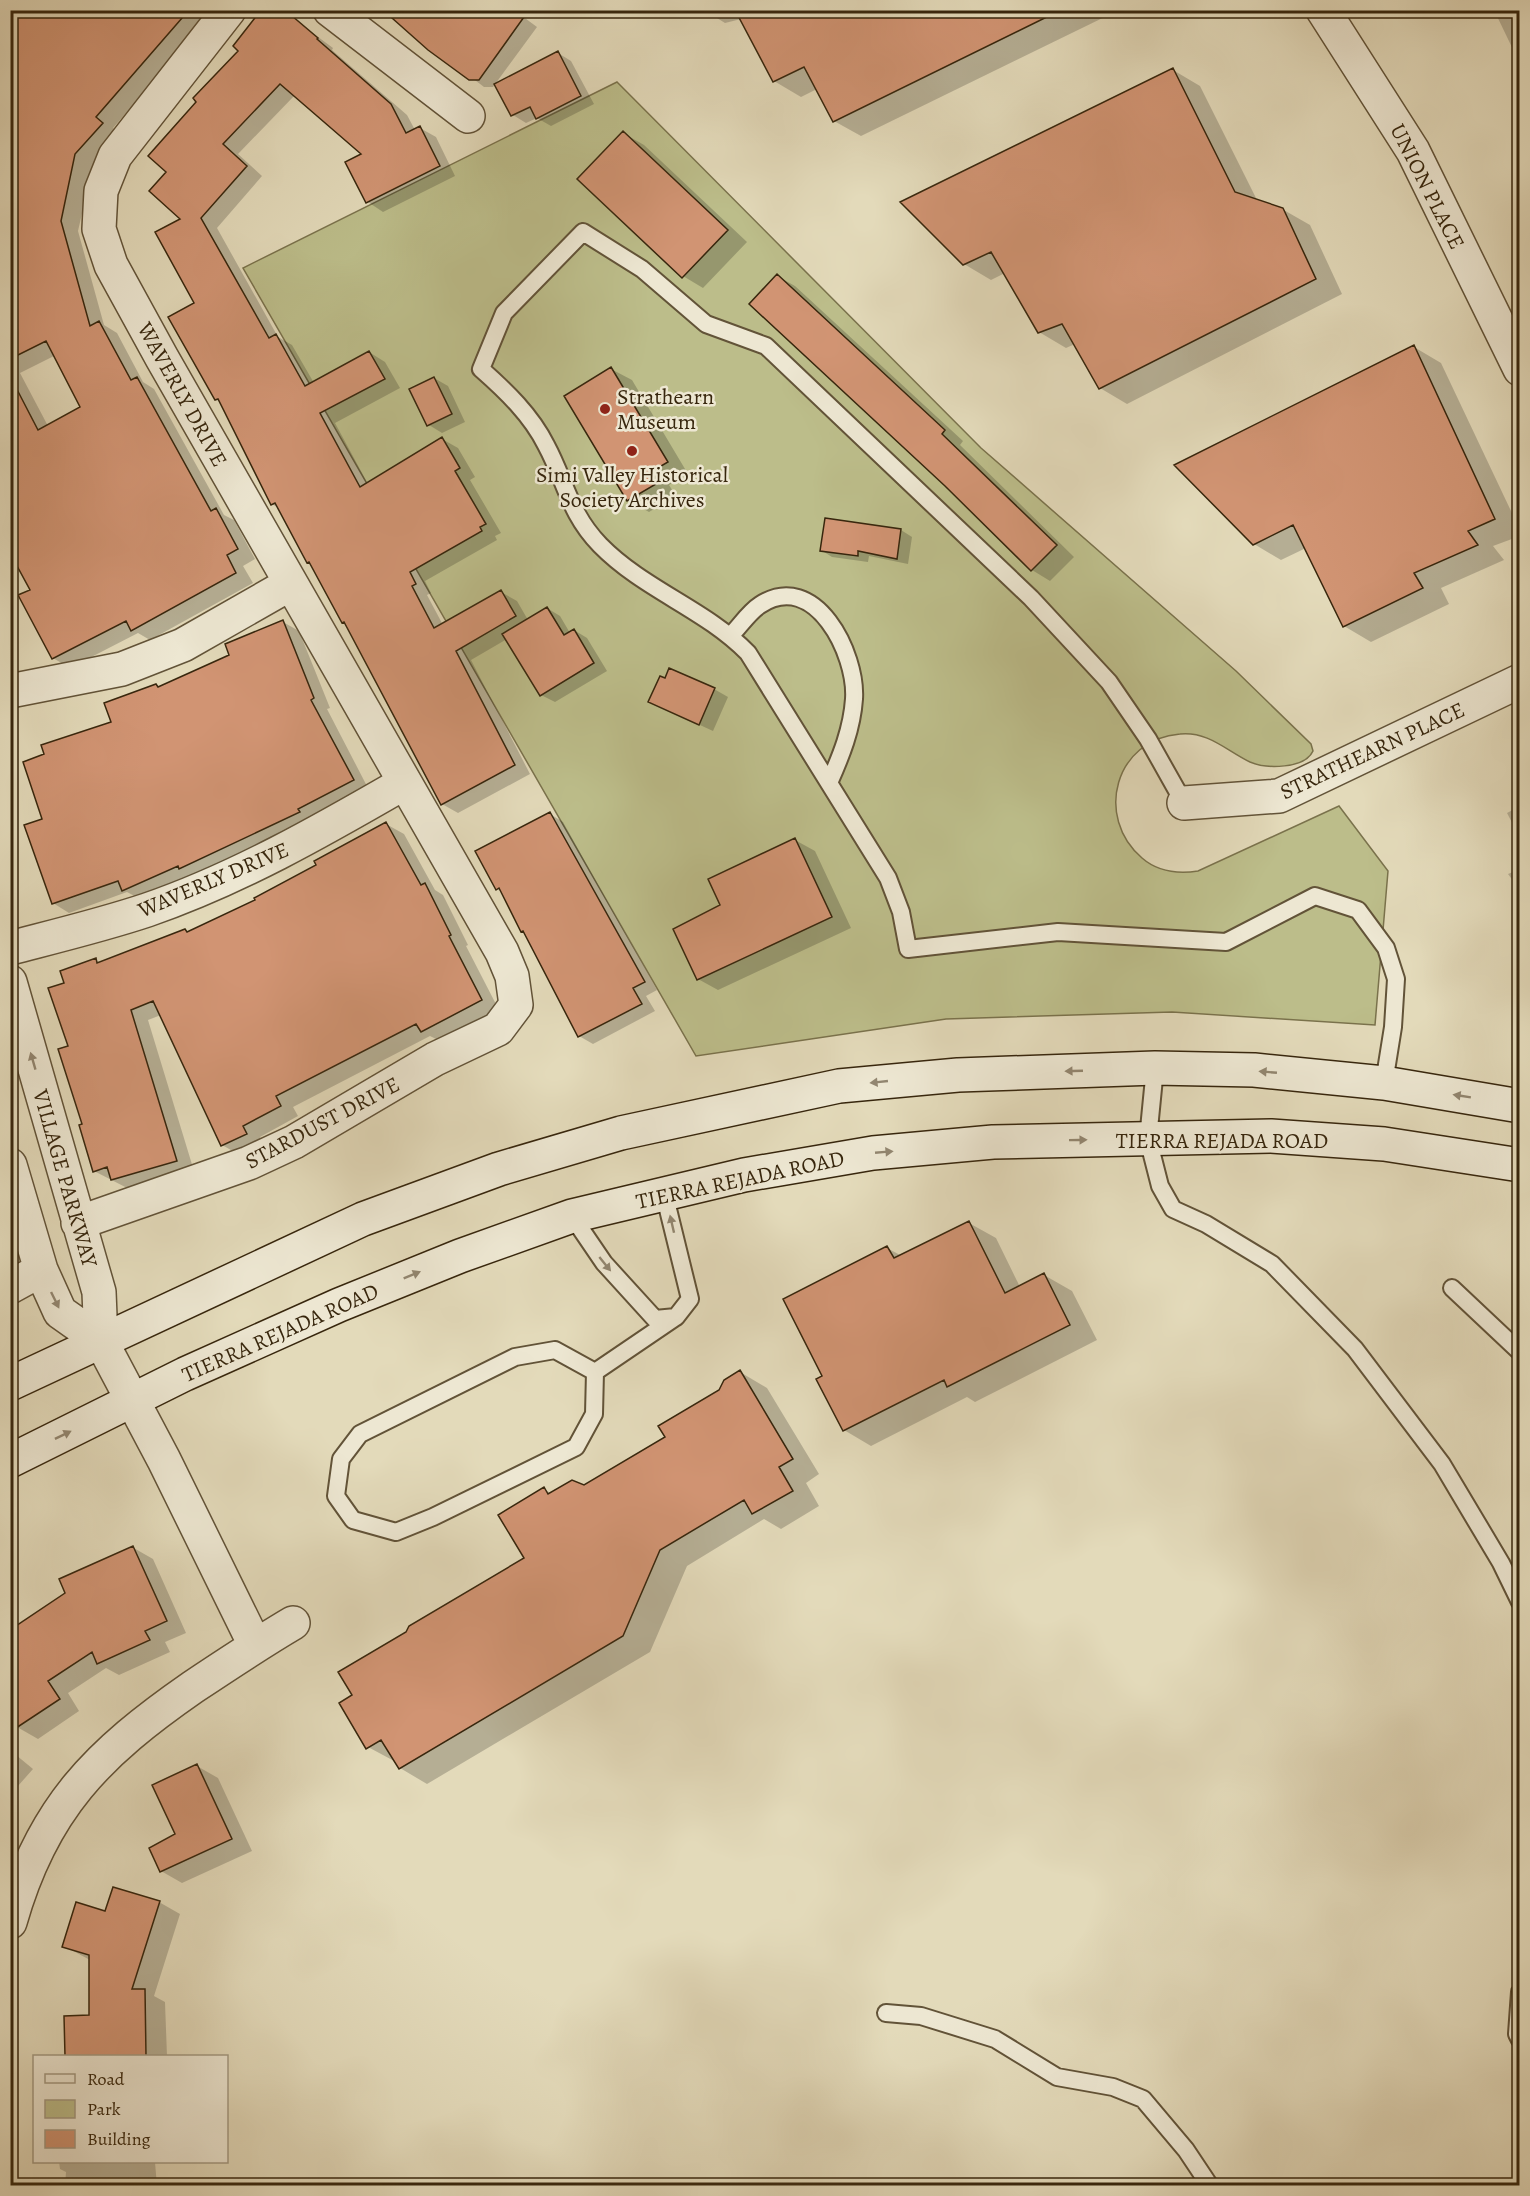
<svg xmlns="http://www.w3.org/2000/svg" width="1530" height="2196" font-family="Alegreya,serif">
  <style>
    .green { fill: #bcbd8a; stroke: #7a724c; stroke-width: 1.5 }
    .shadow { fill: #0003; fill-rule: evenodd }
    .building { fill: #d19473; stroke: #37260d; stroke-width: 1.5 }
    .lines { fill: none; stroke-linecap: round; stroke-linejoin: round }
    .lane-casing { stroke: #625338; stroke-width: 20 }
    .street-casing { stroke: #625338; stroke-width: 36 }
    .secondary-casing { stroke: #37260d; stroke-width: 36 }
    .lane { stroke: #ede7d2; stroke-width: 16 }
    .street { stroke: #ede7d2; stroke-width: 33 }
    .secondary { stroke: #ede7d2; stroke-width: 33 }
    .oneway { fill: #928670 }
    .poi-dot { fill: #8f2418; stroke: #ede7d2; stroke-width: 2 }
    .labels { text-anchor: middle; stroke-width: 5; stroke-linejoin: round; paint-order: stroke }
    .street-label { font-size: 22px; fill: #37260d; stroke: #ede7d2 }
    .poi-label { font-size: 22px; fill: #37260d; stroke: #ede7d2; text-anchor: start }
  </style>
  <rect width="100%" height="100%" fill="#e3daba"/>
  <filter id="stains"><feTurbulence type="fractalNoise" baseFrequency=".00333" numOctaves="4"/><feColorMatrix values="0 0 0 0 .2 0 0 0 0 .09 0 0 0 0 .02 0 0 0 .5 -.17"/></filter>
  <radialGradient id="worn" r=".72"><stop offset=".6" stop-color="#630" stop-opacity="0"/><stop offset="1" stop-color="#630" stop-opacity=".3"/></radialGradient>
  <path class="green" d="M 617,82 L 981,448 L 1236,671 L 1311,744 L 1313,751 C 1305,769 1266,769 1250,762 C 1227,751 1208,731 1180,734 C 1115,739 1094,817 1142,858 C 1158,872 1178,874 1198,871 L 1339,806 L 1388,871 L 1375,1025 L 1172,1012 L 946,1019 L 696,1056 L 243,268 Z"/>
  <path class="shadow" d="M 10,10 L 210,10 L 201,27 L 113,128 L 120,134 L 93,165 L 78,231 L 104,325 L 117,333 L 143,382 L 154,389 L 224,515 L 234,520 L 255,559 L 243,566 L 253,583 L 150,640 L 138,633 L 70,668 L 53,658 L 10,521 ZM 54,356 L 82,408 L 48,426 L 20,373 Z
    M 383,10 L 514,10 L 537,27 L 493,87 L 484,87 Z
    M 704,10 L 1119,10 L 861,136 L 834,121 L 817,89 L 801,97 L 774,81 L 741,19 L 725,23 Z
    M 1494,10 L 1520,10 L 1520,64 Z
    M 287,14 L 333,48 L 332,50 L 407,115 L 415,130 L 420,128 L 436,137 L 455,176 L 383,212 L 368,202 L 347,163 L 364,155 L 295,95 L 238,154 L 262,176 L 217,228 L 278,337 L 292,345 L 314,383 L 369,352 L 385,362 L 400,388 L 335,423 L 368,484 L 442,439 L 458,448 L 475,477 L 470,480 L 501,533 L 495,536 L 497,540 L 425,581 L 431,593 L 427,595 L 443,625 L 501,592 L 517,601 L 528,620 L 547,608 L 560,616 L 570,633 L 574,630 L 587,638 L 607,671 L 555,702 L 541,695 L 507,639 L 471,660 L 530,774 L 458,813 L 442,804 L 347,624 L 313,564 L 308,562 L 280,509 L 272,504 L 220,402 L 216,399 L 196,304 L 182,219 L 168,172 Z
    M 558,53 L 571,61 L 594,104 L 551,126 L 537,118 L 526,123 L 513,115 L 496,84 Z
    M 1173,70 L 1200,86 L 1258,202 L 1282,209 L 1310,225 L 1342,294 L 1127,404 L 1100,388 L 1075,344 L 1066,348 L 1039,332 L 1005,273 L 991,280 L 964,264 Z
    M 623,133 L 644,145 L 747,242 L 703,288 L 683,276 Z
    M 777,276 L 795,286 L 963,441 L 960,445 L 1074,557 L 1050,581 L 1032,570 Z
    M 1414,347 L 1441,363 L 1520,530 L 1520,536 L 1493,546 L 1504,560 L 1441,588 L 1449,604 L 1371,642 L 1344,626 L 1306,548 L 1281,560 L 1254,544 Z
    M 611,369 L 632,380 L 688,474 L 669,485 L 676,496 L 649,512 L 628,500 Z
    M 434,378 L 448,386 L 465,422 L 442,433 L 429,425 Z
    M 901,530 L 912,537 L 908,564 L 869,556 L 868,562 L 832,557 L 821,550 Z
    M 283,622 L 299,631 L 330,708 L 327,709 L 369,790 L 315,821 L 140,899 L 127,892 L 69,913 L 53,903 L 44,820 L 46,755 L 113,723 L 156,685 L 161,688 L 231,656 Z
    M 714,689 L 728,697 L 713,731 L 650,702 Z
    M 1520,806 L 1520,838 L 1507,813 Z
    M 550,814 L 563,822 L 657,990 L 646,996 L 655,1011 L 593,1044 L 579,1036 L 526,933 L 522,931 L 502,892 L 497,889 Z
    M 386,824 L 404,834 L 435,890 L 443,895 L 468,945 L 466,946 L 499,1010 L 440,1041 L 430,1036 L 293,1107 L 298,1116 L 260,1137 L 264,1144 L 240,1155 L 222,1145 L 161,1015 L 148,1020 L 194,1171 L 131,1190 L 94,1171 L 70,1047 L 66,984 L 95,960 L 101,963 L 185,931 L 189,933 L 257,901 Z
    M 795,840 L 815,851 L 851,928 L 718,990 L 698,979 L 722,905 Z
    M 1520,869 L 1520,890 L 1508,874 Z
    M 10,1201 L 25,1265 L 10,1269 Z
    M 969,1223 L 996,1238 L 1020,1287 L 1044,1275 L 1072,1291 L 1097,1340 L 975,1402 L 967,1397 L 871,1446 L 844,1430 L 887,1248 L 902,1256 Z
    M 740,1372 L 767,1388 L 819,1474 L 806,1483 L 819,1506 L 781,1529 L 764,1519 L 687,1566 L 650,1652 L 427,1784 L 400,1768 L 396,1762 L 368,1747 L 526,1559 L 544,1489 L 552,1494 L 584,1487 L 667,1437 Z
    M 132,1547 L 153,1559 L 186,1633 L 165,1642 L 170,1652 L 119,1675 L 106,1668 L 68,1693 L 79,1711 L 38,1739 L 17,1727 L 10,1717 L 67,1594 Z
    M 10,1750 L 33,1769 L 10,1795 Z
    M 197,1766 L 218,1778 L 252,1851 L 182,1883 L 161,1871 L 177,1835 Z
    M 159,1902 L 180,1914 L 154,1996 L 165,2002 L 167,2056 L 67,2056 L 66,2017 L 91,2017 L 90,1960 L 64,1946 L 106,1913 Z
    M 59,2162 L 155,2162 L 157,2186 L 65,2186 L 66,2172 L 60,2169 Z"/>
  <path class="building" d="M 10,10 L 189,10 L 96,117 L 103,123 L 75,154 L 61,221 L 90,326 L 99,321 L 131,380 L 137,377 L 211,511 L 216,508 L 238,549 L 227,555 L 236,573 L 131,631 L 126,621 L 52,659 L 18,595 L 30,590 L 10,553 L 10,376 L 38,430 L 80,407 L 46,341 L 10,359 Z
    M 261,10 L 285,10 L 318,38 L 317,39 L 391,104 L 406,133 L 420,126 L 440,166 L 366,203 L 345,162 L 361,154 L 280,84 L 223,144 L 247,166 L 201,218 L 269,338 L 276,334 L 305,386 L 369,351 L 385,379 L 320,413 L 360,487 L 442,437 L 460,468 L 455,471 L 486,524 L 480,527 L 482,531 L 410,572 L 416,584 L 412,586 L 434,628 L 501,590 L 516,616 L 456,651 L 515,765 L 441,805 L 344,622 L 342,623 L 309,562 L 307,563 L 275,503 L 271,505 L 218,399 L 215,400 L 168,317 L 194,303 L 155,232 L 180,219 L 149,191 L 166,172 L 148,156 L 196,102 L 193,98 L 238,51 L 233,46 Z
    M 383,10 L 529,10 L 479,80 L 469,80 L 428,50 Z
    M 735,10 L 1061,10 L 833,122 L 804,67 L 773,82 Z
    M 558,51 L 581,96 L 536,119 L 530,107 L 511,116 L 494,84 Z
    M 1173,68 L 1235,192 L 1283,208 L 1316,279 L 1099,389 L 1062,324 L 1038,333 L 991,252 L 963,265 L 900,202 Z
    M 623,131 L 728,230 L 682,278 L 577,179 Z
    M 777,274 L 945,430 L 942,434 L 1057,545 L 1031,571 L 945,486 L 749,304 Z
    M 1414,345 L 1495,519 L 1468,531 L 1478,545 L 1414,573 L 1423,588 L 1343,627 L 1293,525 L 1253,545 L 1174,465 Z
    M 611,367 L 668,462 L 649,473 L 656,484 L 627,501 L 564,396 Z
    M 434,377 L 452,414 L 427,426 L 409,389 Z
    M 825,518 L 901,529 L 897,559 L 858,551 L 858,556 L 820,551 Z
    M 547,607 L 564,635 L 574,629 L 594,663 L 540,696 L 502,634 Z
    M 283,620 L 314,698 L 311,700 L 354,780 L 298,809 L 300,812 L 179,869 L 178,866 L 122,891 L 118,881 L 52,904 L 24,825 L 42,819 L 23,762 L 44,754 L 41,745 L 111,722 L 104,703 L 156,684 L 158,687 L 229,655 L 225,644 Z
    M 669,668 L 715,688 L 699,725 L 648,702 L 660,676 L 665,678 Z
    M 550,812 L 645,982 L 633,988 L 642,1004 L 578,1037 L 523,931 L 521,932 L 499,888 L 496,890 L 475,851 Z
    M 386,822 L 421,885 L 425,883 L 451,935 L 449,936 L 482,1000 L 421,1032 L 416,1024 L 276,1096 L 281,1106 L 243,1126 L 247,1134 L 221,1146 L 153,1001 L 131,1010 L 177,1161 L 111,1180 L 107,1167 L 93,1172 L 79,1125 L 82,1124 L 58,1049 L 68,1046 L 48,988 L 64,983 L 60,971 L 96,958 L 97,963 L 185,929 L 187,932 L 255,900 L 254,898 L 316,865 L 314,861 Z
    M 795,838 L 832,917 L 697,980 L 673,929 L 720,905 L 708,879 Z
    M 969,1221 L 1005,1293 L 1044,1273 L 1070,1325 L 947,1387 L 944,1380 L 843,1431 L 816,1379 L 822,1376 L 783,1299 L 887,1246 L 894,1258 Z
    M 740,1370 L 793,1459 L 779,1467 L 793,1491 L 752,1514 L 744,1500 L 660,1550 L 623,1636 L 399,1769 L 381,1740 L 366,1749 L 339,1703 L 352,1695 L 338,1672 L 406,1632 L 409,1626 L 524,1558 L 498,1515 L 544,1487 L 548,1494 L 572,1480 L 584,1485 L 665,1437 L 658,1426 L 719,1390 L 724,1380 Z
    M 133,1546 L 167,1621 L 145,1631 L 150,1640 L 97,1664 L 92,1652 L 48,1681 L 60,1699 L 10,1732 L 10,1630 L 65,1593 L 59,1579 Z
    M 197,1764 L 232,1839 L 160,1872 L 149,1848 L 175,1834 L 152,1785 Z
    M 113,1887 L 160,1901 L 132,1989 L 145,1989 L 146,2056 L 65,2056 L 64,2016 L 89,2015 L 89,1955 L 62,1947 L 76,1902 L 105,1911 Z"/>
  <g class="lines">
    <g class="lane-casing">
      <path id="lane" d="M 731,635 C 740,626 749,612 760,605 C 815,569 857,654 854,699 C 852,729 841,756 829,783
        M 1184,803 L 1148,739 L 1109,682 L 1031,598 L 766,346 L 706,324 L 642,269 L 583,232 L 504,313 L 481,369 C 506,391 531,415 546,445 C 566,482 569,513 600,545 C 644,590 705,609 748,653 L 888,878 L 901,912 L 908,949 L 1058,932 L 1226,942 L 1315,896 L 1358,910 L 1386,948 L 1396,979 L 1393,1027 L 1384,1083
        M 1155,1068 L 1148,1139 L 1160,1186 L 1173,1209 L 1206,1224 L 1272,1264 L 1355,1349 L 1442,1464 L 1501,1563 L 1520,1602
        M 572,1216 L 604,1263 L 655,1319 L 676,1317 L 690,1299 L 664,1193
        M 1452,1288 L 1520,1352
        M 595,1372 L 594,1414 L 576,1447 L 433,1517 L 396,1532 L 353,1520 L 336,1496 L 341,1459 L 360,1434 L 515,1357 L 555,1350 L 595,1372 L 676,1317
        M 1520,1992 L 1517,2034 L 1520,2040
        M 886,2013 L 921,2016 L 995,2039 L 1057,2077 L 1113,2087 L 1143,2099 L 1186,2150 L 1210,2186"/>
    </g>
    <g class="street-casing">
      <path id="street" d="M 330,10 L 468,116
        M 1323,10 L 1413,151 L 1520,369
        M 10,691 L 122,669 L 183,645 L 290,584
        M 1184,803 L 1279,796 L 1520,681
        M 10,948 C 56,936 102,925 147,910 C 237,879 321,831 404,783
        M 10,982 L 99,1292 L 101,1341 L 164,1460 L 255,1645
        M 10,1165 L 41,1270 L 60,1312 L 101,1341
        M 78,1223 L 249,1163 L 294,1142 L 435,1059 L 498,1029 L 516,1005 L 512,976 L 502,952 L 162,358 L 111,265 L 99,229 L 101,191 L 115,156 L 229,10
        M 10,1287 L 41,1270
        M 10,1922 C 42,1808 98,1753 193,1687 C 226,1665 259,1643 293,1623"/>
    </g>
    <g class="secondary-casing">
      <path id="secondary" d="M 10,1384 L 363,1219 L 499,1169 L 621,1133 L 839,1086 L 958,1075 L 1155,1068 L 1254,1070 L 1384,1083 L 1520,1106
        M 10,1461 L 185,1374 L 339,1305 L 460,1256 L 572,1216 L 744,1175 L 873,1153 L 993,1142 L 1271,1136 L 1384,1144 L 1520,1165"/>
    </g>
    <use href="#lane" class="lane"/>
    <use href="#street" class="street"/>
    <use href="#secondary" class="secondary"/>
  </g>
  <defs><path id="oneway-solid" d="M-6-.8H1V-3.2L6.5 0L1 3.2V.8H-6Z" transform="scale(1.5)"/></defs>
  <g class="oneway">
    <use href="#oneway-solid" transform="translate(33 1061) rotate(-106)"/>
    <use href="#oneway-solid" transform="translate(1074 1071) rotate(178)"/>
    <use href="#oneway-solid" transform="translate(1268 1072) rotate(-175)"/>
    <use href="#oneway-solid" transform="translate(879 1082) rotate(174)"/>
    <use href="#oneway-solid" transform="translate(1462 1096) rotate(-171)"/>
    <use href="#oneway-solid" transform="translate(1078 1140) rotate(-1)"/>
    <use href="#oneway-solid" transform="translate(884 1152) rotate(-5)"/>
    <use href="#oneway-solid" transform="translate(672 1224) rotate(-103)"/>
    <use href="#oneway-solid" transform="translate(605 1264) rotate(51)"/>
    <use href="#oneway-solid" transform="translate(412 1275) rotate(-22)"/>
    <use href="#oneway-solid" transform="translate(55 1300) rotate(64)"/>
    <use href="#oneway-solid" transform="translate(63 1435) rotate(-26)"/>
  </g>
  <g class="poi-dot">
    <circle cx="605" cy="409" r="6"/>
    <circle cx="632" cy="451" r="6"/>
  </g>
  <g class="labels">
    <g class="street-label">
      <text transform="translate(1428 186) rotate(63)" y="8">UNION PLACE</text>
      <text transform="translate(183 394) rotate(61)" y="8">WAVERLY DRIVE</text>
      <text transform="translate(1372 750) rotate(-25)" y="8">STRATHEARN PLACE</text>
      <text transform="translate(213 879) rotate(-23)" y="8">WAVERLY DRIVE</text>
      <text transform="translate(322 1122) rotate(-28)" y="8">STARDUST DRIVE</text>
      <text x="1222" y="1148">TIERRA REJADA ROAD</text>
      <text transform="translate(66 1178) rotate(74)" y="8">VILLAGE PARKWAY</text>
      <text transform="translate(740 1179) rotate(-12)" y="8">TIERRA REJADA ROAD</text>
      <text transform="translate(280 1332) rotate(-24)" y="8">TIERRA REJADA ROAD</text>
    </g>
    <g class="poi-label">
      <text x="617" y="404">Strathearn<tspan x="617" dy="25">Museum</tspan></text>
      <text x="632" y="482" text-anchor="middle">Simi Valley Historical<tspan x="632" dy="25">Society Archives</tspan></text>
    </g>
  </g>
  <rect width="1530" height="2196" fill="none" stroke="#e3daba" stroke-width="36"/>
  <rect x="12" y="12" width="1506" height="2172" fill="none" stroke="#37260d" stroke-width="3"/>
  <rect x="18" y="18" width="1494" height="2160" fill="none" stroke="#37260d" stroke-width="1.5"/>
  <rect x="33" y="2055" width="195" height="108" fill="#ede7d2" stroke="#a49a83" stroke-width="1.5"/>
  <rect x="45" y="2074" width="30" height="9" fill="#ede7d2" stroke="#a49a83" stroke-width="1.5"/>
  <text x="87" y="2085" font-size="18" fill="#37260d">Road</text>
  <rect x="45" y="2100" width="30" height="18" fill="#bcbd8a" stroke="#a49a83" stroke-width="1.5"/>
  <text x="87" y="2115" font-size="18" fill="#37260d">Park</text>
  <rect x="45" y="2130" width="30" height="18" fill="#d19473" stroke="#a49a83" stroke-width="1.5"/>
  <text x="87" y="2145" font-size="18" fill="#37260d">Building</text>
  <rect width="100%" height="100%" filter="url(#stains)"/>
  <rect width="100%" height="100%" fill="url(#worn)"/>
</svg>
